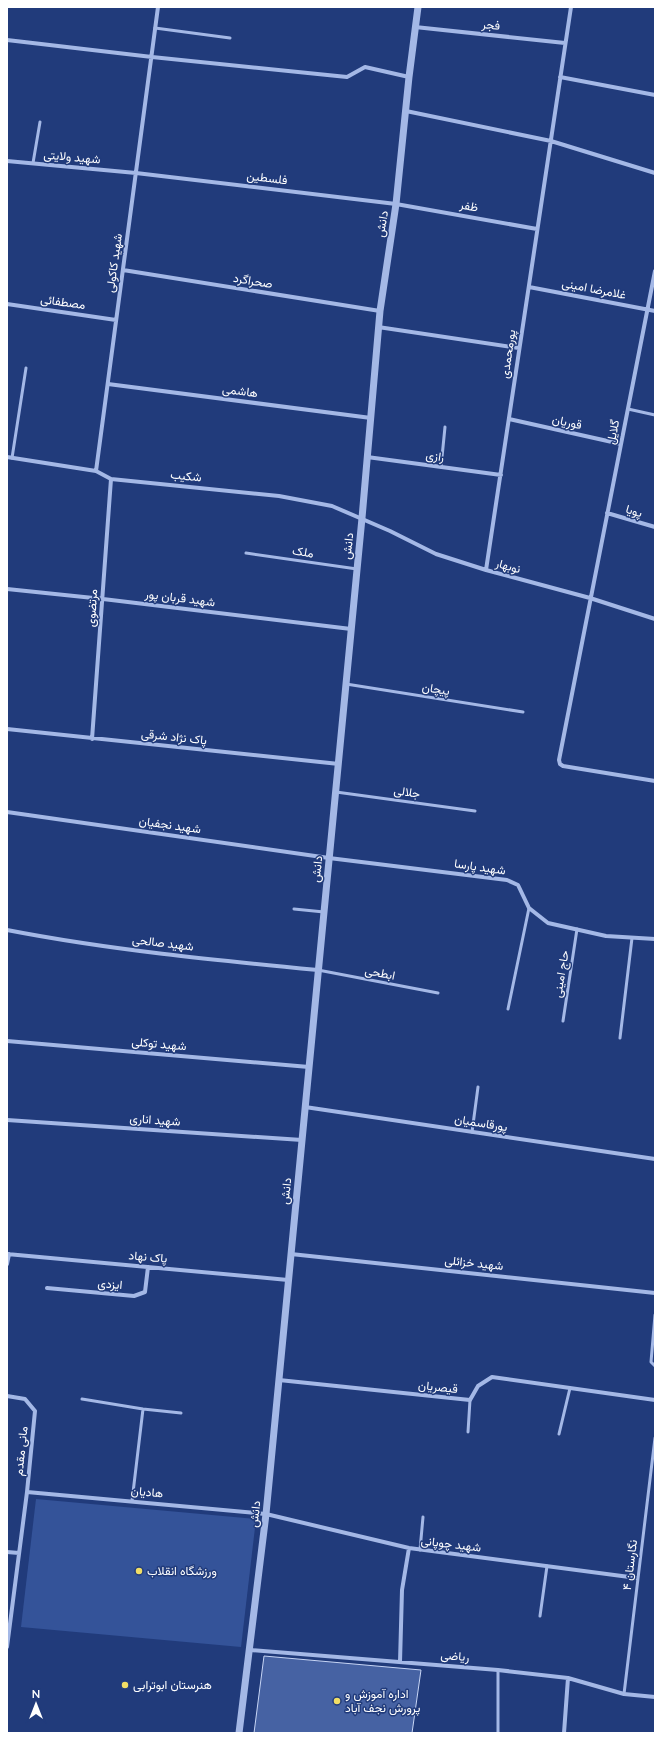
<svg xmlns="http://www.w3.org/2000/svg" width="662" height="1740" font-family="Lato,Vazirmatn,sans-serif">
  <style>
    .green { fill: #345399 }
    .building { fill: #4662a3; stroke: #c7d5f5 }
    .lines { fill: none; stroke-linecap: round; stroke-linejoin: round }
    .service { stroke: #a4b8e6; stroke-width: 3 }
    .minor { stroke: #a4b8e6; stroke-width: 4 }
    .tertiary { stroke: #a4b8e6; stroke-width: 7 }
    .poi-dot { fill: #f2de65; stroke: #213b7b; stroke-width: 1.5 }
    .labels { text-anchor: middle; stroke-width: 3; stroke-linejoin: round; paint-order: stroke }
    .street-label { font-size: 12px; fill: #fff; stroke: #213b7b }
    .poi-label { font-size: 12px; fill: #fff; stroke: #213b7b; text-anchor: start }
  </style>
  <rect width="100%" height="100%" fill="#213b7b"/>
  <path class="green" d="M 36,1499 L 256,1519 L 241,1647 L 21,1627 Z"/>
  <path class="building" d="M 264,1656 L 421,1670 L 412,1733 L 254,1733 Z"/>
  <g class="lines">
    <path class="service" d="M 155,28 L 230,38
      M 33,163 L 40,122
      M 628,409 L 655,415
      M 12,458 L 26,368
      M 441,467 L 445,427
      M 246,553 L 357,569
      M 346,684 L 523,712
      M 336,792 L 475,811
      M 294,909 L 324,912
      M 318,970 L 438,993
      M 508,1009 L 529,908
      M 563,1021 L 577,929
      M 620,1038 L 632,938
      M 472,1132 L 478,1087
      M 655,1315 L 651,1362 L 655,1366
      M 82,1399 L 143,1409 L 181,1413
      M 468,1432 L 470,1400
      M 559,1434 L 570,1388
      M 132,1501 L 143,1409
      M 420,1550 L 423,1517
      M 540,1616 L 547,1566
      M 498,1670 L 498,1733
      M 624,1694 L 655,1438"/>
    <path class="minor" d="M 415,27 L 565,43
      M 7,40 L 152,57 L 347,77 L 365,67 L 409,77
      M 560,77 L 655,95
      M 406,111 L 551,141 L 655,173
      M 7,161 L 136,173 L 396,204 L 537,229
      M 123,270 L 380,311
      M 655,271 L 559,760 L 560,764 L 563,766 L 655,781
      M 529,287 L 655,311
      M 7,304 L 116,320
      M 378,327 L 519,348
      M 108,384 L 371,418
      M 509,419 L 621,444
      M 7,457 L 96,471 L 111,479 L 279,496 L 332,506 L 390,531 L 436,554 L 486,570 L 590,598 L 655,619
      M 367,457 L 501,475
      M 96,471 L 158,7
      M 607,513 L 655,527
      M 486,570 L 571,7
      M 7,589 L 103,599 L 351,629
      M 7,729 L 339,764
      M 92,739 L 111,479
      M 7,812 L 329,858 L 507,880 L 518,885 L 529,908 L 548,923 L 606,936 L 655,939
      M 7,930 C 110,950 214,960 318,970
      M 7,1041 L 309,1067
      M 305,1107 L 655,1159
      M 7,1120 L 302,1140
      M 7,1254 L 288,1280
      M 291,1254 L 655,1293
      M 7,1264 L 9,1254
      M 47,1288 L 134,1296 L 145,1292 L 148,1267
      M 279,1380 L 470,1400 L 478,1386 L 492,1377 L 655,1400
      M 7,1396 L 25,1399 L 35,1411 L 27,1492 L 7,1647
      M 27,1492 L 266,1514 L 409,1548 L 637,1578
      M 7,1552 L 19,1553
      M 250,1650 L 498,1670 L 568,1678 L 624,1694 L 655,1697
      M 400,1662 L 402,1590 L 409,1548
      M 564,1733 L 568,1678"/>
    <path class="tertiary" d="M 239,1733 L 266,1514 L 362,518 L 380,311 L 396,204 L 409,77 L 418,7"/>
  </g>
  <g class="poi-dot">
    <circle cx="139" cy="1571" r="4"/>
    <circle cx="125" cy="1685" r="4"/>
    <circle cx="337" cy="1701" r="4"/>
  </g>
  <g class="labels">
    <g class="street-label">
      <text transform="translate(491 25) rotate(6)" y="4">فجر</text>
      <text transform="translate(72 157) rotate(5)" y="4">شهید ولایتی</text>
      <text transform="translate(267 178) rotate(7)" y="4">فلسطین</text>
      <text transform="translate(469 206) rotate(10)" y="4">ظفر</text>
      <text transform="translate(382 224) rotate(-81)" y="4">دانش</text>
      <text transform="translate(114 263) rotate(-82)" y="4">شهید کاکولی</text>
      <text transform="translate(253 281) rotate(9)" y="4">صحراگرد</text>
      <text transform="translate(594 289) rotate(11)" y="4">غلامرضا امینی</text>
      <text transform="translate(63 302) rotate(8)" y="4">مصطفائی</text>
      <text transform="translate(508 354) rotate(-82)" y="4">پورمحمدی</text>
      <text transform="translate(240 391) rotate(7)" y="4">هاشمی</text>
      <text transform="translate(567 422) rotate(12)" y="4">قوریان</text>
      <text transform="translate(613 432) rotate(-79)" y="4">گلایل</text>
      <text transform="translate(435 456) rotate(8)" y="4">رازی</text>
      <text transform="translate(186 476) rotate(6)" y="4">شکیب</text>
      <text transform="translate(634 511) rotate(16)" y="4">پویا</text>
      <text transform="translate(348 546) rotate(-84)" y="4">دانش</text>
      <text transform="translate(303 552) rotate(9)" y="4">ملک</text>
      <text transform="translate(508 566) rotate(15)" y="4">نوبهار</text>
      <text transform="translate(180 598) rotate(7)" y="4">شهید قربان پور</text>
      <text transform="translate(92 608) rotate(-86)" y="4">مرتضوی</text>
      <text transform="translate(436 689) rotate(9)" y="4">پیچان</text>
      <text transform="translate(174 737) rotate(6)" y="4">پاک نژاد شرقی</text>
      <text transform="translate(407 792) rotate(8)" y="4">جلالی</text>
      <text transform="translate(170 825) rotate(8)" y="4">شهید نجفیان</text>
      <text transform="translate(480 867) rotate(8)" y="4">شهید پارسا</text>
      <text transform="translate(317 869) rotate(-84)" y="4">دانش</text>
      <text transform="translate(163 943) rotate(7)" y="4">شهید صالحی</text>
      <text transform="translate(380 973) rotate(11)" y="4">ابطحی</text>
      <text transform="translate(561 974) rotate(-81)" y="4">حاج امینی</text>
      <text transform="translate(159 1044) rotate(5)" y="4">شهید توکلی</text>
      <text transform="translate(155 1120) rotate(4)" y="4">شهید اناری</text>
      <text transform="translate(481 1123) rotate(9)" y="4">پورقاسمیان</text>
      <text transform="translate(286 1191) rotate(-84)" y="4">دانش</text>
      <text transform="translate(148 1257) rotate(5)" y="4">پاک نهاد</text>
      <text transform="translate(474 1263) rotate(6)" y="4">شهید خزائلی</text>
      <text transform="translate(110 1284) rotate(5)" y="4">ایزدی</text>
      <text transform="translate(438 1387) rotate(6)" y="4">قیصریان</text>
      <text transform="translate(21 1451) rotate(-84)" y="4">مانی مقدم</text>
      <text transform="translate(147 1492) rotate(5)" y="4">هادیان</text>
      <text transform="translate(255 1514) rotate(-84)" y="4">دانش</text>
      <text transform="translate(451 1544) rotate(7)" y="4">شهید چوپانی</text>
      <text transform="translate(630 1565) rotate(-83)" y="4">نگارستان ۴</text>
      <text transform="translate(455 1656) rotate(5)" y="4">ریاضی</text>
    </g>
    <g class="poi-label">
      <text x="147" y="1575">ورزشگاه انقلاب</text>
      <text x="133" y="1689">هنرستان ابوترابی</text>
      <text x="345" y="1698">اداره آموزش و<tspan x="345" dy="14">پرورش نجف آباد</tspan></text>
    </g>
  </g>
  <rect width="662" height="1740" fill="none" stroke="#ffffff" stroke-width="16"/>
  <g transform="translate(36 1704)" stroke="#213b7b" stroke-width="3" paint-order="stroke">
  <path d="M0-3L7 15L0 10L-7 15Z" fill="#ffffff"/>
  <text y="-6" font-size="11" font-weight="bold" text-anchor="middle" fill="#ffffff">N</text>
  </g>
</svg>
